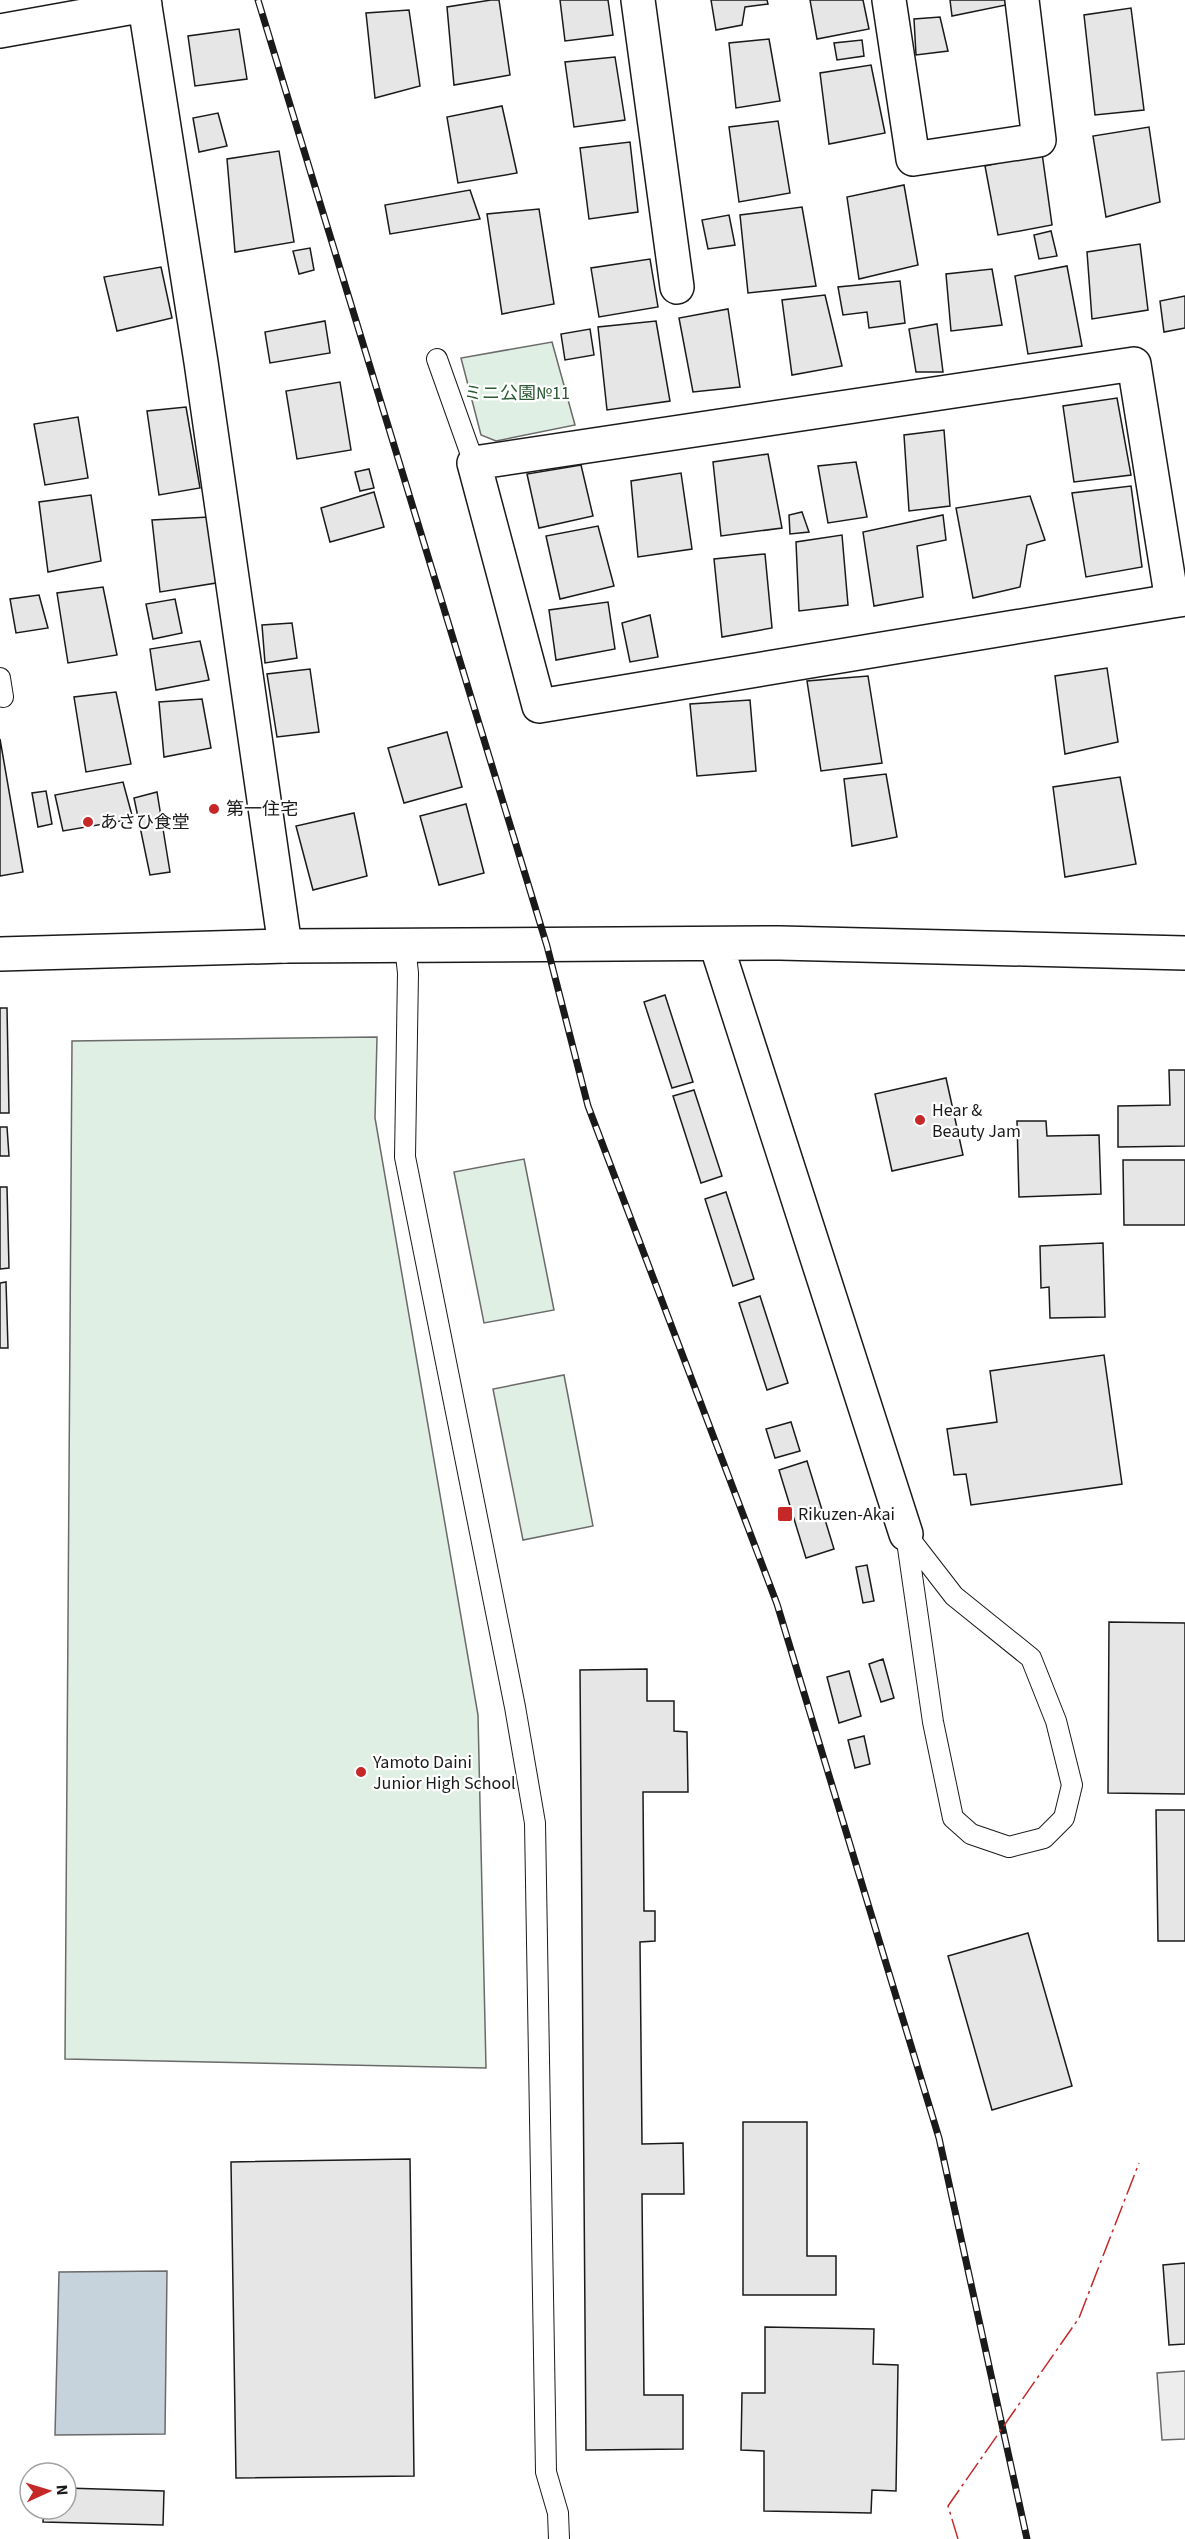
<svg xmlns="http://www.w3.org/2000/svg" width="1185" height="2539" font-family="'Source Sans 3','Noto Sans JP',sans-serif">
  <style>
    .green { fill: #e0efe3; stroke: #6a6a6a; stroke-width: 1.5 }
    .parking { fill: #ededed; stroke: #6a6a6a; stroke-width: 1.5 }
    .water { fill: #c6d2dc; stroke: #6a6a6a; stroke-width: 1.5 }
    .building { fill: #e6e6e6; stroke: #1a1a1a; stroke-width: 1.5 }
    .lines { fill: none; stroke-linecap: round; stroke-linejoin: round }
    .service-casing { stroke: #1a1a1a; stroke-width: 22 }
    .minor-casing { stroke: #1a1a1a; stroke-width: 36 }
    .tertiary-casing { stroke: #1a1a1a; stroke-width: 36 }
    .service { stroke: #fff; stroke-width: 20 }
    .minor { stroke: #fff; stroke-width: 33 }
    .tertiary { stroke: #fff; stroke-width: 33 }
    .rail-casing { stroke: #1a1a1a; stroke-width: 7 }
    .rail { stroke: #fff; stroke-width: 4.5; stroke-dasharray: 14; stroke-linecap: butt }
    .power { stroke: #c62828; stroke-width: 1.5; stroke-dasharray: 21 4.5 3 4.5; stroke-linecap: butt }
    .poi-dot { fill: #c62828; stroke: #fff; stroke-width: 2 }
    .labels { text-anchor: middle; stroke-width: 4.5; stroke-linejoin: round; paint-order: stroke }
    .park-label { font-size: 18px; fill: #2b5a34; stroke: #fff }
    .poi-label { font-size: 18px; fill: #1a1a1a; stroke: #fff; text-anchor: start }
  </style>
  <rect width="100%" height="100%" fill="#fff"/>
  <path class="green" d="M 552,342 L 575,425 L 496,441 L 481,435 L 461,358 Z
    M 377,1037 L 375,1118 L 478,1715 L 486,2068 L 65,2059 L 72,1041 Z
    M 524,1159 L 554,1310 L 484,1323 L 454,1172 Z
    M 564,1375 L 593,1526 L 523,1540 L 493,1389 Z"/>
  <path class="parking" d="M 1185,2371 L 1185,2439 L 1162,2440 L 1157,2373 Z"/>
  <path class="water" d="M 167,2271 L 165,2434 L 55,2435 L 59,2272 Z"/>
  <path class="building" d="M 491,0 L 499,0 L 510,75 L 454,85 L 447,7 Z
    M 560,0 L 608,0 L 613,35 L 565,41 Z
    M 711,0 L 767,0 L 768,4 L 745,7 L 742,25 L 716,30 Z
    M 810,0 L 863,0 L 869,29 L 817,39 Z
    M 950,0 L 1005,0 L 1006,5 L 952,16 Z
    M 1131,8 L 1144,110 L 1095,115 L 1084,15 Z
    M 409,10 L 420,86 L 375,98 L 366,13 Z
    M 940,17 L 948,51 L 916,55 L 914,19 Z
    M 239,29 L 247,79 L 195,86 L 188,36 Z
    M 769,39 L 780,101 L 736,108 L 729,43 Z
    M 862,40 L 864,56 L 837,60 L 834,43 Z
    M 615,57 L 625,120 L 574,127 L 565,62 Z
    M 871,65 L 885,133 L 829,144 L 820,73 Z
    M 502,106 L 517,173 L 458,183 L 447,117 Z
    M 218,113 L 227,146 L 199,152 L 193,118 Z
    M 778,121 L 790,193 L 739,202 L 729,127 Z
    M 1149,127 L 1160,202 L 1106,217 L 1093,136 Z
    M 630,142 L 638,212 L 589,219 L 580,148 Z
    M 279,151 L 294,242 L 235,252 L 227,159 Z
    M 1042,153 L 1052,225 L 998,235 L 985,166 Z
    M 904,185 L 918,265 L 859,279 L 847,197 Z
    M 470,190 L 480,219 L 390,234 L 385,205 Z
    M 802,207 L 816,286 L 748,293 L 740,215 Z
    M 539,209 L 554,304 L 502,314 L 487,214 Z
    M 729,215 L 735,245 L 708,249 L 702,220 Z
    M 1051,231 L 1057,256 L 1039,259 L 1034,235 Z
    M 1140,244 L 1148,310 L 1092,319 L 1087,252 Z
    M 310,248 L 314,270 L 299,274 L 293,251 Z
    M 650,259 L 658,307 L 599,317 L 591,268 Z
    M 1067,266 L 1082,346 L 1028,354 L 1015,276 Z
    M 161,267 L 172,318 L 117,331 L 104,277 Z
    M 992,269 L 1002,325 L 951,331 L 946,274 Z
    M 900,281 L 905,323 L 869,328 L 867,312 L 843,315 L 838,287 Z
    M 825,295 L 842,366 L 792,375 L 782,300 Z
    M 1185,296 L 1185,328 L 1164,332 L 1160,301 Z
    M 728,309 L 740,387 L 693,392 L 679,318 Z
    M 325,321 L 330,353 L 270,363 L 265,332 Z
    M 656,321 L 670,401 L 607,410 L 598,327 Z
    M 937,324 L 943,372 L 916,372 L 909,329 Z
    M 590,329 L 594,355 L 565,360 L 561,334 Z
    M 340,382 L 351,450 L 297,459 L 286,391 Z
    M 1117,398 L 1131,475 L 1074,482 L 1063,406 Z
    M 186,407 L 200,488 L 159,495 L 147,411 Z
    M 78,417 L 88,478 L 45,485 L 34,424 Z
    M 944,430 L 950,506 L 909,511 L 904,435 Z
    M 768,454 L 782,528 L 721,536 L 713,462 Z
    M 856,462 L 867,517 L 828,523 L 818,466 Z
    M 581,465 L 593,516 L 539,528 L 527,474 Z
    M 369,469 L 374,488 L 360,491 L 355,472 Z
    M 681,473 L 692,549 L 638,557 L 631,481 Z
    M 1131,486 L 1142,567 L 1086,577 L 1072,493 Z
    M 374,492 L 384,527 L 330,542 L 321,508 Z
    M 91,495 L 101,561 L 48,572 L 39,502 Z
    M 1030,496 L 1045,540 L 1027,545 L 1020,587 L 973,598 L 956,508 Z
    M 802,512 L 809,532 L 790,534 L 789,515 Z
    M 943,515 L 946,540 L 917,546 L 923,597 L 874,606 L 863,532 Z
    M 209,517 L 216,583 L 160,592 L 152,520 Z
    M 598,526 L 614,586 L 560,599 L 546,536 Z
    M 842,535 L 848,605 L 799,611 L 796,542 Z
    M 765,554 L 772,628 L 722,637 L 714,559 Z
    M 103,587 L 117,655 L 68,663 L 57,593 Z
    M 39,595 L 48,628 L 16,633 L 10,599 Z
    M 175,599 L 182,633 L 153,639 L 146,604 Z
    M 608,602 L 615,649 L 556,660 L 549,610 Z
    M 650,615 L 658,657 L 630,662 L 622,623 Z
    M 292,623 L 297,658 L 265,663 L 262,625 Z
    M 200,641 L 209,680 L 156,690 L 150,649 Z
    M 1107,668 L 1118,742 L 1065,754 L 1055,676 Z
    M 310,669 L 319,732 L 277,737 L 267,674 Z
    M 868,676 L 882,763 L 821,771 L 807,681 Z
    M 116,692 L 131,764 L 86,772 L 74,697 Z
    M 202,699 L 211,748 L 164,757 L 159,702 Z
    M 750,700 L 756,771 L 697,776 L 690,704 Z
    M 447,732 L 462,787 L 404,803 L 388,748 Z
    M 0,739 L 23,872 L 0,876 Z
    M 886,774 L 897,837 L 852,846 L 844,779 Z
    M 1120,777 L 1136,864 L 1065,877 L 1053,787 Z
    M 123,782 L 133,819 L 63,831 L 55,795 Z
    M 46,791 L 52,824 L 38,827 L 32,793 Z
    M 157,792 L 170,872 L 150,875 L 134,798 Z
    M 466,804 L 484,873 L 439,885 L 420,816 Z
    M 354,813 L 367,876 L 313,890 L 296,826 Z
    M 665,995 L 693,1082 L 672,1088 L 644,1002 Z
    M 0,1008 L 7,1008 L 9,1113 L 0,1113 Z
    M 1169,1070 L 1185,1070 L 1185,1146 L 1118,1147 L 1118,1106 L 1170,1105 Z
    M 946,1078 L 963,1155 L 892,1171 L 875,1094 Z
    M 694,1090 L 722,1176 L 701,1183 L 673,1096 Z
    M 1017,1121 L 1046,1121 L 1047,1136 L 1099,1135 L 1101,1194 L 1019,1197 Z
    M 0,1127 L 7,1127 L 9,1156 L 0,1156 Z
    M 1123,1160 L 1185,1160 L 1185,1225 L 1124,1225 Z
    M 0,1187 L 7,1187 L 9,1268 L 0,1269 Z
    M 726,1192 L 754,1279 L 733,1286 L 705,1199 Z
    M 1103,1243 L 1105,1317 L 1050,1318 L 1049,1287 L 1041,1288 L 1040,1246 Z
    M 6,1282 L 8,1348 L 0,1348 L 0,1283 Z
    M 760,1296 L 788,1383 L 767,1390 L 739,1303 Z
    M 1104,1355 L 1122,1484 L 971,1505 L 966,1474 L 954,1475 L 947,1429 L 997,1422 L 990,1371 Z
    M 791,1422 L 800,1451 L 775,1458 L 766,1429 Z
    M 807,1461 L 834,1549 L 806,1558 L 779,1470 Z
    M 867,1565 L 874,1601 L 863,1603 L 856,1567 Z
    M 1109,1622 L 1185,1623 L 1185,1794 L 1108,1793 Z
    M 883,1659 L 894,1698 L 881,1702 L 869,1664 Z
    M 647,1669 L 647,1701 L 674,1701 L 674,1731 L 687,1732 L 688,1792 L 643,1792 L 644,1911 L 655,1911 L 655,1941 L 640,1942 L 642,2144 L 683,2143 L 684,2194 L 642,2194 L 644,2395 L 683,2395 L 683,2449 L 586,2450 L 580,1670 Z
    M 849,1671 L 861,1716 L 839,1723 L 827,1677 Z
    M 864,1736 L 870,1764 L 855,1768 L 848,1740 Z
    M 1156,1810 L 1185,1810 L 1185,1941 L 1158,1941 Z
    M 1028,1933 L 1072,2086 L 992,2110 L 948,1956 Z
    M 743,2122 L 807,2122 L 807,2256 L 836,2256 L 836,2295 L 743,2295 Z
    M 410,2159 L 414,2476 L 236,2478 L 231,2162 Z
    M 1185,2263 L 1185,2344 L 1169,2345 L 1163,2265 Z
    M 765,2327 L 874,2329 L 873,2364 L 898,2365 L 896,2491 L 872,2490 L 871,2513 L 764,2511 L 764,2451 L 741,2450 L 742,2393 L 765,2393 Z
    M 66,2488 L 164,2491 L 163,2525 L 43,2522 L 44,2509 L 66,2509 Z"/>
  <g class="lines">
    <g class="service-casing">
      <path id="service" d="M 437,359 L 474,463
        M 0,678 L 3,697
        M 405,946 L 408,973 L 405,1157 L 515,1707 L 535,1823 L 546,2472 L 558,2513 L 559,2539
        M 906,1534 L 954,1596 L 1031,1658 L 1056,1721 L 1072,1785 L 1064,1818 L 1044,1838 L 1009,1847 L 971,1834 L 953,1818 L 933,1722 Z"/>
    </g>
    <g class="minor-casing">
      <path id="minor" d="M 144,0 L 201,362 L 285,946
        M 638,0 L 677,287
        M 889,0 L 913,159 L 1039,140 L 1022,0
        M 0,31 L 145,5
        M 1172,601 L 1134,364 L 474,463 L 539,706 L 1172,601 L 1185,599"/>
    </g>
    <g class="tertiary-casing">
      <path id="tertiary" d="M 716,944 L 906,1534
        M 0,954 L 285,946 L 780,943 L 1185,953"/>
    </g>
    <use href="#service" class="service"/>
    <use href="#minor" class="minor"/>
    <use href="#tertiary" class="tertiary"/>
    <g class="rail-casing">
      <path id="rail" d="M 258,0 L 547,946 L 588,1106 L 777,1604 L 939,2138 L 1027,2539"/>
    </g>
    <use href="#rail" class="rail"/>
    <path class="power" d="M 958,2539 L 948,2506 L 1079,2318 L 1139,2163"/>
  </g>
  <g class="poi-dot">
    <circle cx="214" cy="809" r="6"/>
    <circle cx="88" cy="822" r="6"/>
    <circle cx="920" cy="1120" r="6"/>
    <rect x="777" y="1506" width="16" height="16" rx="3"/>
    <circle cx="361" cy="1772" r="6"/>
  </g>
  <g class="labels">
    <g class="park-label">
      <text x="517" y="399">ミニ公園№11</text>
    </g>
    <g class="poi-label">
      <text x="226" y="815">第一住宅</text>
      <text x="100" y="828">あさひ食堂</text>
      <text x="932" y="1116">Hear &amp;<tspan x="932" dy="21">Beauty Jam</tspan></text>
      <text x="798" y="1520">Rikuzen-Akai</text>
      <text x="373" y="1768">Yamoto Daini<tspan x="373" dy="21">Junior High School</tspan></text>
    </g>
  </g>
  <g transform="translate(48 2491) rotate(86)"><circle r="28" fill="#ffffff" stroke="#a3a3a3" stroke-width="1.5"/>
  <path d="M0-4.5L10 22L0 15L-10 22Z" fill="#c62828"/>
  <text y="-9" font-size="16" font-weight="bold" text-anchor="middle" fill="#1a1a1a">N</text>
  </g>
</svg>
